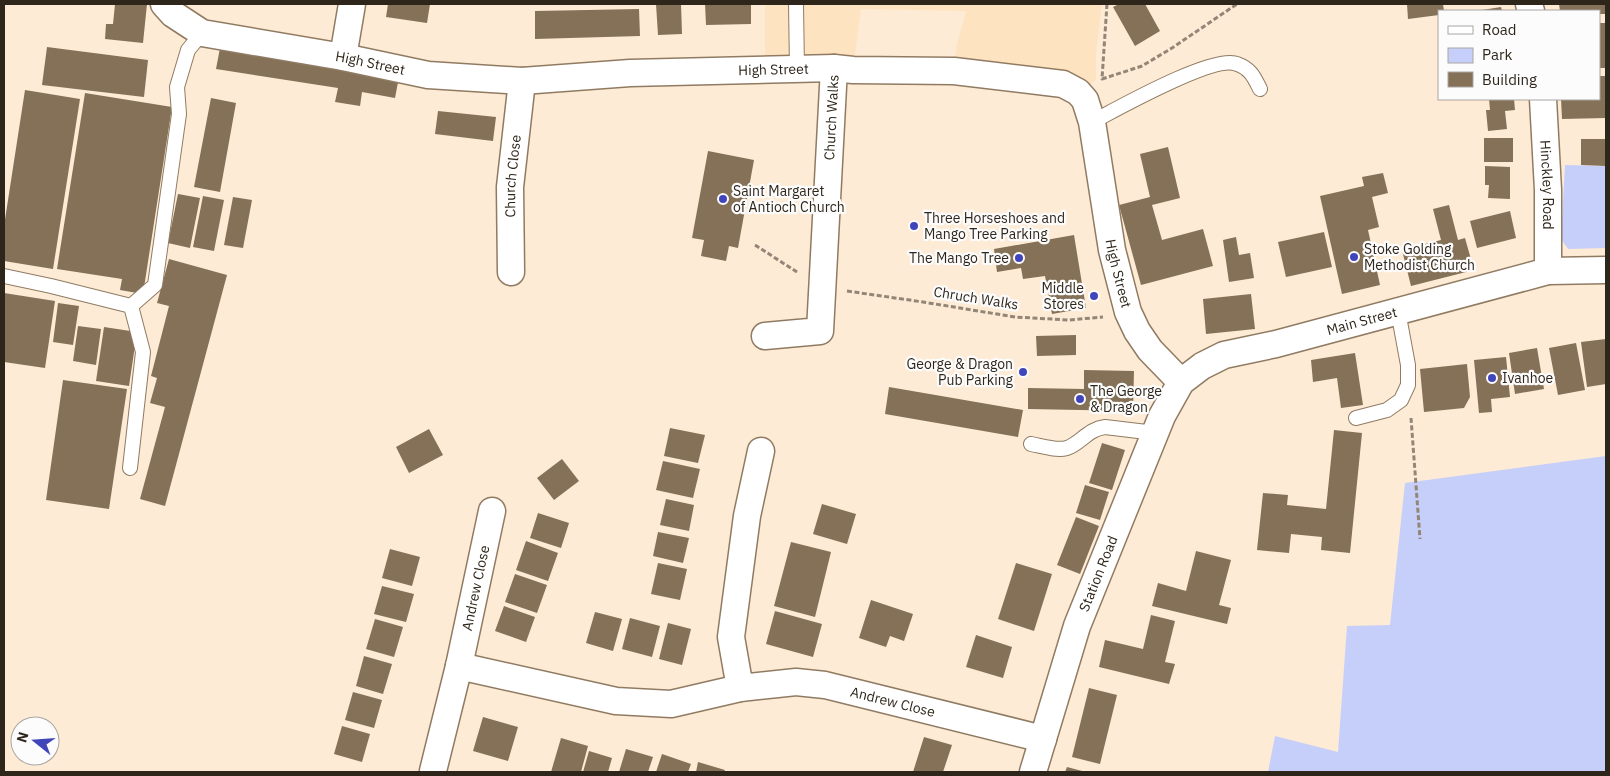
<svg xmlns="http://www.w3.org/2000/svg" width="1610" height="776" font-family="'IBM Plex Sans',sans-serif">
  <style>
    .built { fill: #fee3c0 }
    .green { fill: #c6cffa }
    .building { fill: #857158 }
    .lines { fill: none; stroke-linecap: round; stroke-linejoin: round }
    .service-casing { stroke: #907b62; stroke-width: 16 }
    .minor-casing { stroke: #907b62; stroke-width: 29 }
    .path { stroke: #938676; stroke-width: 3; stroke-dasharray: 5 2.5; stroke-linecap: butt }
    .service { stroke: #fff; stroke-width: 14 }
    .minor { stroke: #fff; stroke-width: 26 }
    .poi-dot { fill: #4145ba; stroke: #fcfcfc; stroke-width: 2 }
    .labels { text-anchor: middle; stroke-width: 4.5; stroke-linejoin: round; paint-order: stroke }
    .street-label { font-size: 14px; fill: #2e261b; stroke: #fcfcfc }
    .poi-label { font-size: 14px; fill: #2e261b; stroke: #fcfcfc; text-anchor: start }
  </style>
  <rect width="100%" height="100%" fill="#fdebd5"/>
  <path class="built" d="M 765,4 L 1102,4 L 1096,53 L 1096,80 L 1078,92 L 954,71 L 957,44 L 966,11 L 861,9 L 853,70 L 765,70 Z"/>
  <path class="green" d="M 1565,165 L 1606,166 L 1606,248 L 1568,249 L 1561,239 Z
    M 1606,456 L 1606,772 L 1268,772 L 1275,736 L 1338,752 L 1347,626 L 1390,625 L 1405,483 Z"/>
  <path class="building" d="M 115,4 L 147,4 L 143,43 L 105,39 L 106,24 L 113,24 Z
    M 388,4 L 430,4 L 427,23 L 386,17 Z
    M 656,4 L 681,4 L 682,34 L 658,35 Z
    M 705,4 L 751,4 L 751,24 L 706,25 Z
    M 1119,4 L 1145,4 L 1160,31 L 1135,46 L 1113,7 Z
    M 1407,4 L 1443,4 L 1444,11 L 1439,11 L 1439,15 L 1408,19 Z
    M 1559,4 L 1606,4 L 1606,14 L 1599,14 L 1599,11 L 1560,11 Z
    M 1501,7 L 1502,11 L 1482,11 L 1482,10 Z
    M 639,9 L 640,36 L 535,39 L 535,11 Z
    M 1599,23 L 1606,23 L 1606,68 L 1599,68 Z
    M 47,47 L 148,60 L 144,97 L 42,85 Z
    M 220,48 L 399,77 L 395,98 L 362,92 L 360,106 L 335,102 L 338,88 L 216,69 Z
    M 1599,76 L 1606,76 L 1606,118 L 1562,119 L 1561,99 L 1599,99 Z
    M 25,90 L 80,99 L 53,269 L 4,261 L 4,226 Z
    M 85,93 L 172,107 L 143,294 L 120,290 L 122,279 L 57,269 Z
    M 211,98 L 236,103 L 220,192 L 194,187 Z
    M 1489,99 L 1514,99 L 1515,110 L 1505,111 L 1507,129 L 1488,131 L 1486,110 L 1490,110 Z
    M 438,111 L 496,117 L 493,141 L 435,134 Z
    M 1484,138 L 1513,138 L 1513,162 L 1484,162 Z
    M 1581,139 L 1606,139 L 1606,166 L 1581,165 Z
    M 1168,147 L 1180,198 L 1152,205 L 1162,240 L 1203,229 L 1213,266 L 1141,285 L 1119,205 L 1150,197 L 1140,154 Z
    M 708,151 L 754,160 L 738,248 L 729,246 L 726,261 L 701,256 L 704,240 L 692,238 Z
    M 1485,166 L 1510,167 L 1510,199 L 1488,198 L 1489,185 L 1485,185 Z
    M 1383,173 L 1388,193 L 1372,197 L 1379,227 L 1368,230 L 1380,285 L 1342,294 L 1320,196 L 1364,186 L 1362,177 Z
    M 178,194 L 200,198 L 190,248 L 168,243 Z
    M 203,196 L 224,200 L 214,251 L 193,247 Z
    M 233,197 L 252,200 L 243,248 L 224,245 Z
    M 1449,205 L 1458,240 L 1465,238 L 1474,270 L 1411,286 L 1402,250 L 1441,240 L 1433,209 Z
    M 1510,211 L 1516,238 L 1477,248 L 1470,221 Z
    M 1324,232 L 1332,267 L 1286,277 L 1278,242 Z
    M 1074,235 L 1086,308 L 1052,314 L 1045,276 L 1023,279 L 1021,268 L 997,272 L 994,249 Z
    M 1236,237 L 1239,255 L 1250,253 L 1254,278 L 1229,282 L 1223,240 Z
    M 169,259 L 227,275 L 165,506 L 140,499 L 165,407 L 150,403 L 157,378 L 151,376 L 169,306 L 157,303 Z
    M 4,293 L 55,301 L 45,368 L 4,362 Z
    M 1251,294 L 1255,329 L 1206,334 L 1203,299 Z
    M 58,303 L 79,306 L 73,345 L 53,342 Z
    M 78,326 L 101,329 L 96,365 L 73,361 Z
    M 104,327 L 137,332 L 129,386 L 96,381 Z
    M 1076,335 L 1076,355 L 1037,356 L 1036,336 Z
    M 1606,339 L 1606,384 L 1587,387 L 1581,342 Z
    M 1576,343 L 1585,390 L 1558,395 L 1549,348 Z
    M 1537,348 L 1544,389 L 1515,394 L 1509,353 Z
    M 1355,353 L 1363,405 L 1341,408 L 1337,378 L 1313,382 L 1311,360 Z
    M 1506,357 L 1510,397 L 1491,399 L 1492,412 L 1479,413 L 1474,360 Z
    M 1467,364 L 1470,397 L 1464,408 L 1424,412 L 1420,369 Z
    M 1084,370 L 1134,371 L 1133,411 L 1028,409 L 1028,388 L 1084,389 Z
    M 63,380 L 127,389 L 109,509 L 46,500 Z
    M 889,387 L 1023,410 L 1018,437 L 885,414 Z
    M 670,428 L 705,435 L 698,463 L 664,456 Z
    M 429,429 L 443,455 L 409,473 L 396,447 Z
    M 1334,430 L 1362,433 L 1350,553 L 1321,550 L 1322,537 L 1291,534 L 1289,553 L 1257,550 L 1263,493 L 1288,495 L 1287,505 L 1326,509 Z
    M 1102,443 L 1125,450 L 1112,490 L 1089,483 Z
    M 562,459 L 579,481 L 554,500 L 537,478 Z
    M 663,461 L 700,469 L 693,498 L 656,490 Z
    M 1085,485 L 1109,492 L 1100,520 L 1076,513 Z
    M 666,499 L 694,505 L 689,531 L 660,525 Z
    M 822,504 L 856,514 L 847,544 L 813,534 Z
    M 538,513 L 569,523 L 561,548 L 530,538 Z
    M 1076,517 L 1099,526 L 1080,574 L 1057,565 Z
    M 658,532 L 689,538 L 683,563 L 653,556 Z
    M 526,541 L 558,553 L 548,581 L 516,570 Z
    M 791,542 L 831,552 L 815,617 L 774,606 Z
    M 390,549 L 420,557 L 412,586 L 382,578 Z
    M 1196,551 L 1231,560 L 1219,605 L 1231,608 L 1227,624 L 1152,606 L 1158,583 L 1186,591 Z
    M 658,563 L 687,569 L 680,600 L 651,594 Z
    M 1016,563 L 1052,574 L 1034,631 L 998,619 Z
    M 515,574 L 547,585 L 537,613 L 505,602 Z
    M 382,586 L 414,594 L 406,622 L 374,614 Z
    M 871,600 L 913,614 L 904,641 L 890,636 L 886,647 L 859,638 Z
    M 504,606 L 535,617 L 526,642 L 495,631 Z
    M 775,611 L 822,624 L 813,657 L 766,644 Z
    M 595,612 L 622,619 L 613,651 L 586,643 Z
    M 1151,615 L 1175,621 L 1165,662 L 1175,664 L 1169,684 L 1099,667 L 1105,640 L 1143,649 Z
    M 630,618 L 660,626 L 652,657 L 622,649 Z
    M 375,619 L 403,627 L 394,657 L 366,649 Z
    M 668,623 L 691,629 L 682,665 L 659,659 Z
    M 976,635 L 1012,647 L 1003,678 L 966,667 Z
    M 364,656 L 392,664 L 383,694 L 356,686 Z
    M 1089,688 L 1117,695 L 1100,764 L 1072,757 Z
    M 353,692 L 382,700 L 374,728 L 345,720 Z
    M 483,717 L 518,727 L 508,761 L 473,751 Z
    M 342,726 L 370,734 L 362,762 L 334,754 Z
    M 924,737 L 952,745 L 943,772 L 913,772 Z
    M 561,738 L 588,746 L 581,772 L 551,772 Z
    M 626,749 L 653,757 L 648,772 L 619,772 Z
    M 589,751 L 612,758 L 608,772 L 583,772 Z
    M 662,754 L 691,764 L 688,772 L 656,772 Z
    M 698,762 L 725,770 L 724,772 L 696,772 Z
    M 1067,767 L 1086,772 L 1065,772 Z"/>
  <g class="lines">
    <g class="service-casing">
      <path id="service" d="M 796,4 L 797,69
        M 1092,122 C 1117,109 1214,54 1237,64 C 1251,69 1254,77 1260,89
        M 4,276 L 51,286 L 131,306
        M 1356,418 L 1387,410 L 1401,400 L 1408,385 L 1408,365 L 1398,311
        M 1031,444 C 1042,446 1056,451 1067,448 C 1081,443 1088,429 1105,427 L 1155,433
        M 130,468 L 143,352 L 131,306 L 155,285 L 179,114 L 177,87 L 188,50 L 202,33"/>
    </g>
    <g class="minor-casing">
      <g id="minor">
        <path id="s1" d="M 164,4 L 173,14 L 202,33 L 343,57 L 428,75 L 522,81 L 630,73 L 834,68 L 853,70 L 954,71 L 1063,84 L 1078,92 L 1085,100 L 1092,122 L 1112,250 L 1128,312 L 1137,331 L 1150,350 L 1181,382"/>
        <path d="M 1529,4 L 1531,11"/>
        <path d="M 343,57 L 352,4"/>
        <path id="s2" d="M 1543,99 L 1548,190 L 1548,271"/>
        <path id="s3" d="M 511,272 L 510,187 L 522,81"/>
        <path id="s4" d="M 765,336 L 820,331 L 834,68"/>
        <path id="s5" d="M 459,666 L 616,701 L 671,704 L 740,688 L 796,682 L 825,685 L 1043,739"/>
        <path d="M 740,688 L 731,637 L 747,516 L 761,451"/>
        <path id="s6" d="M 433,771 L 459,666 L 492,511"/>
        <path id="s7" d="M 1033,772 L 1077,626 L 1162,416 L 1181,382 L 1202,366 L 1224,355 L 1276,344 L 1548,271 L 1606,270"/>
      </g>
    </g>
    <path class="path" d="M 1107,4 L 1102,79 L 1142,66 L 1172,48 L 1237,4
      M 755,245 L 797,272
      M 847,291 L 923,302 L 1015,317 L 1069,320 L 1103,317
      M 1411,418 L 1420,539"/>
    <use href="#service" class="service"/>
    <use href="#minor" class="minor"/>
  </g>
  <g class="poi-dot">
    <circle cx="723" cy="199" r="5"/>
    <circle cx="914" cy="226" r="5"/>
    <circle cx="1354" cy="257" r="5"/>
    <circle cx="1019" cy="258" r="5"/>
    <circle cx="1094" cy="296" r="5"/>
    <circle cx="1023" cy="372" r="5"/>
    <circle cx="1492" cy="378" r="5"/>
    <circle cx="1080" cy="399" r="5"/>
  </g>
  <g class="labels">
    <g class="street-label">
      <text dy="5" stroke="none"><textPath href="#s1" startOffset="219">High Street</textPath></text>
      <text dy="5" stroke="none"><textPath href="#s1" startOffset="624">High Street</textPath></text>
      <text dy="5" stroke="none"><textPath href="#s4" startOffset="269">Church Walks</textPath></text>
      <text dy="5" stroke="none"><textPath href="#s3" startOffset="96">Church Close</textPath></text>
      <text dy="5" stroke="none"><textPath href="#s2" startOffset="86">Hinckley Road</textPath></text>
      <text dy="5" stroke="none"><textPath href="#s1" startOffset="1119">High Street</textPath></text>
      <text transform="translate(976 298) rotate(9)" y="5">Chruch Walks</text>
      <text dy="5" stroke="none"><textPath href="#s7" startOffset="611">Main Street</textPath></text>
      <text dy="5" stroke="none"><textPath href="#s7" startOffset="209">Station Road</textPath></text>
      <text dy="5" stroke="none"><textPath href="#s6" startOffset="188">Andrew Close</textPath></text>
      <text dy="5" stroke="none"><textPath href="#s5" startOffset="442">Andrew Close</textPath></text>
    </g>
    <g class="poi-label">
      <text x="733" y="196">Saint Margaret<tspan x="733" dy="16">of Antioch Church</tspan></text>
      <text x="924" y="223">Three Horseshoes and<tspan x="924" dy="16">Mango Tree Parking</tspan></text>
      <text x="1364" y="254">Stoke Golding<tspan x="1364" dy="16">Methodist Church</tspan></text>
      <text x="1009" y="263" text-anchor="end">The Mango Tree</text>
      <text x="1084" y="293" text-anchor="end">Middle<tspan x="1084" dy="16">Stores</tspan></text>
      <text x="1013" y="369" text-anchor="end">George &amp; Dragon<tspan x="1013" dy="16">Pub Parking</tspan></text>
      <text x="1502" y="383">Ivanhoe</text>
      <text x="1090" y="396">The George<tspan x="1090" dy="16">&amp; Dragon</tspan></text>
    </g>
  </g>
  <rect width="1610" height="776" fill="none" stroke="#2e261b" stroke-width="10"/>
  <rect x="1438" y="10" width="162" height="90" fill="#fcfcfc" stroke="#aaa6a2"/>
  <rect x="1448" y="26" width="25" height="8" fill="#ffffff" stroke="#aaa6a2"/>
  <text x="1482" y="35" font-size="15" fill="#2e261b">Road</text>
  <rect x="1448" y="48" width="25" height="15" fill="#c6cffa" stroke="#aaa6a2"/>
  <text x="1482" y="60" font-size="15" fill="#2e261b">Park</text>
  <rect x="1448" y="72" width="25" height="15" fill="#857158" stroke="#aaa6a2"/>
  <text x="1482" y="85" font-size="15" fill="#2e261b">Building</text>
  <g transform="translate(35 741) rotate(287)"><circle r="24" fill="#fcfcfc" stroke="#aaa6a2"/>
  <path d="M0-4L9 19L0 12L-9 19Z" fill="#4145ba"/>
  <text y="-8" font-size="14" font-weight="bold" text-anchor="middle" fill="#2e261b">N</text>
  </g>
</svg>
